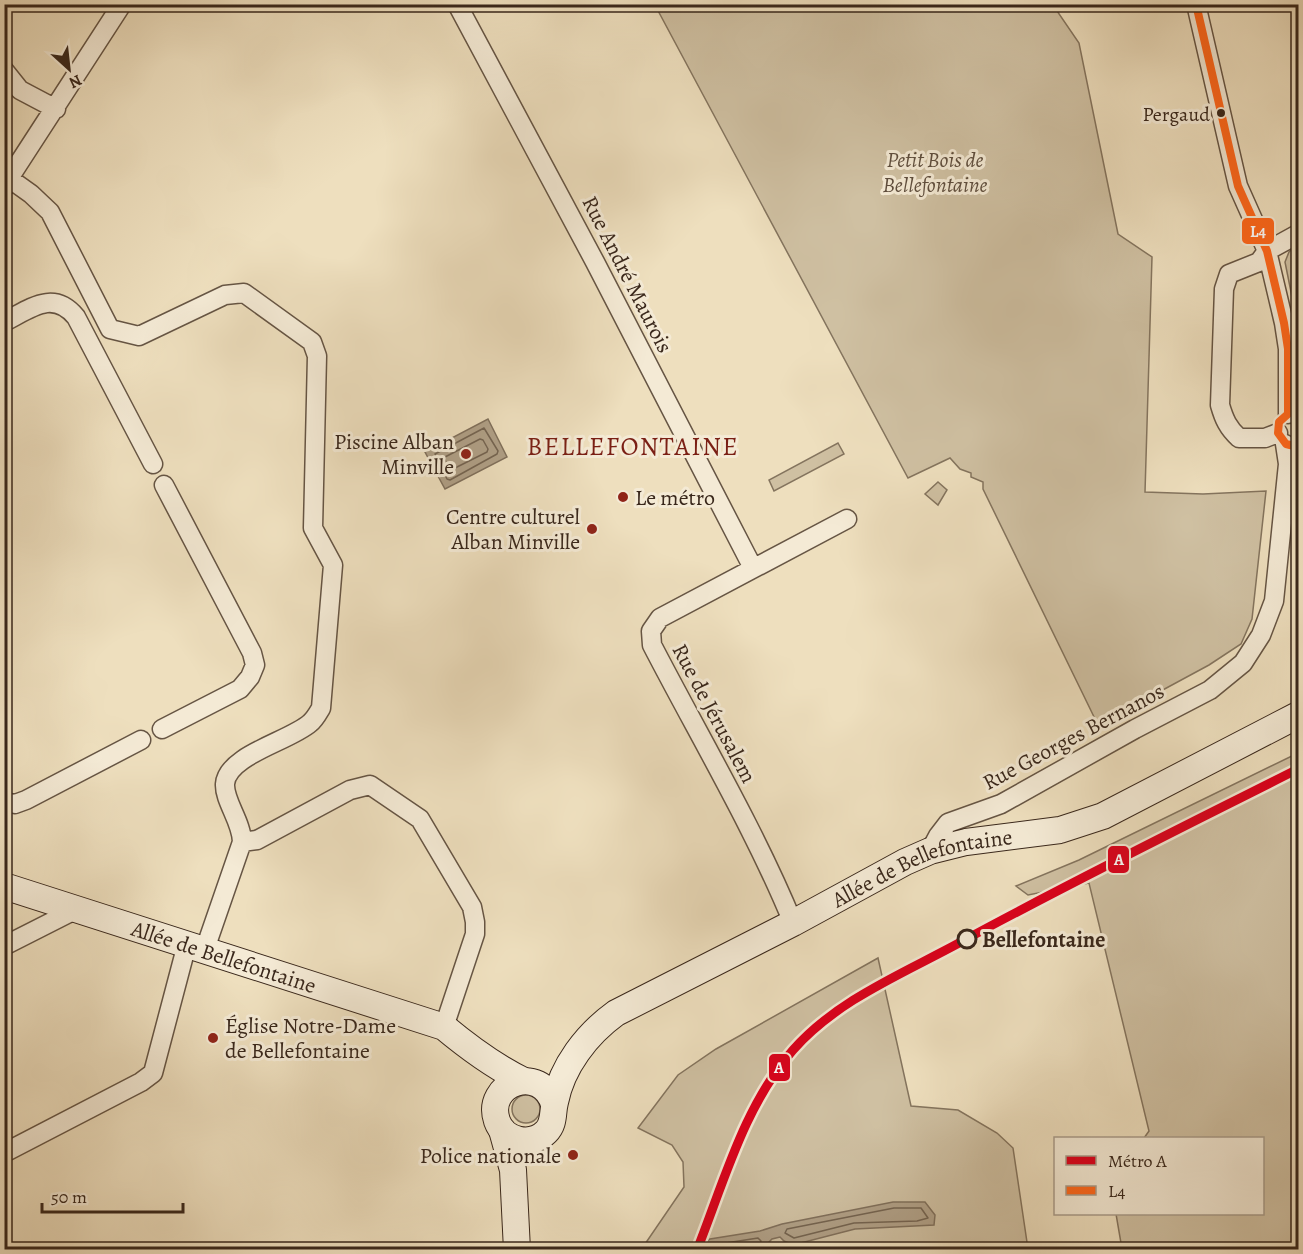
<svg xmlns="http://www.w3.org/2000/svg" width="1303" height="1254" font-family="Alegreya,serif">
  <style>
    .green { fill: #cfc0a2; stroke: #84745e; stroke-width: 1.5 }
    .water { fill: #b0a087; stroke: #80705c; stroke-width: 1.5 }
    .lines { fill: none; stroke-linecap: round; stroke-linejoin: round }
    .shore { stroke: #746451; stroke-width: 1.5 }
    .street-casing { stroke: #654; stroke-width: 21 }
    .secondary-casing { stroke: #39271b; stroke-width: 28 }
    .street { stroke: #f4ead5; stroke-width: 18 }
    .secondary { stroke: #f4ead5; stroke-width: 26 }
    .bus-1-casing { stroke: #f4ead5; stroke-width: 12 }
    .bus-1 { stroke: #ff671b; stroke-width: 8 }
    .metro-1-casing { stroke: #f4ead5; stroke-width: 14 }
    .metro-1 { stroke: #db001b; stroke-width: 9 }
    .bus-dot { fill: #39271b; stroke: #f4ead5; stroke-width: 2 }
    .poi-dot { fill: #8f2418; stroke: #f4ead5; stroke-width: 2 }
    .stop-dot { fill: #f4ead5; stroke: #39271b; stroke-width: 3 }
    .labels { text-anchor: middle; stroke-width: 6; stroke-linejoin: round; paint-order: stroke }
    .bus-label { font-size: 20px; fill: #39271b; stroke: #f4ead5; text-anchor: end }
    .park-label { font-size: 22px; font-style: italic; fill: #5e4d3d; stroke: #f4ead5 }
    .street-label { font-size: 22px; fill: #39271b; stroke: #f4ead5 }
    .poi-label { font-size: 22px; fill: #39271b; stroke: #f4ead5; text-anchor: end }
    .stop-label { font-size: 22px; font-weight: bold; fill: #39271b; stroke: #f4ead5; text-anchor: start }
    .quarter-label { font-size: 26px; letter-spacing: 1.5px; fill: #7a1f14; stroke: #f4ead5 }
    .line-badge { stroke: #f4ead5; stroke-width: 2 }
    .badge-label { font-size: 16px; text-anchor: middle; font-weight: bold; fill: #fff }
  </style>
  <rect width="100%" height="100%" fill="#eedfbe"/>
  <filter id="stains"><feTurbulence type="fractalNoise" baseFrequency=".00333" numOctaves="4"/><feColorMatrix values="0 0 0 0 .2 0 0 0 0 .09 0 0 0 0 .02 0 0 0 .5 -.17"/></filter>
  <radialGradient id="worn" r=".72"><stop offset=".6" stop-color="#630" stop-opacity="0"/><stop offset="1" stop-color="#630" stop-opacity=".3"/></radialGradient>
  <path class="green" d="M 655,5 L 1053,5 L 1079,43 L 1118,234 L 1152,257 L 1145,492 L 1203,494 L 1266,491 L 1252,619 L 1241,644 L 1209,665 L 1098,725 L 983,489 L 983,482 L 971,477 L 971,473 L 960,469 L 950,458 L 908,478 Z
    M 1298,244 L 1298,327 L 1285,262 L 1289,252 Z
    M 838,443 L 844,454 L 774,491 L 769,480 Z
    M 938,482 L 947,490 L 938,505 L 925,494 Z
    M 1298,753 L 1298,1042 L 1293,1051 L 1298,1076 L 1298,1249 L 1122,1249 L 1116,1214 L 1262,1214 L 1262,1138 L 1144,1138 L 1149,1131 L 1089,883 L 1028,895 L 1016,886 L 1079,860 Z
    M 878,958 L 911,1106 L 958,1110 L 997,1133 L 1013,1148 L 1028,1249 L 645,1249 L 645,1244 L 684,1187 L 683,1162 L 672,1145 L 638,1128 L 678,1075 L 716,1049 Z
    M512 1109a14 14 0 1 1 28 0a14 14 0 1 1-28 0Z"/>
  <path class="water" d="M 488,419 L 507,457 L 445,489 L 425,452 Z
    M 893,1202 L 925,1202 L 935,1215 L 934,1225 L 855,1229 L 793,1245 L 784,1241 L 780,1237 L 772,1239 L 762,1249 L 697,1249 L 710,1239 L 760,1231 L 782,1224 Z"/>
  <g class="lines">
    <path class="shore" d="M 484,428 L 498,451 L 497,454 L 450,480 L 447,479 L 435,454 Z
      M 480,439 L 483,440 L 488,449 L 487,452 L 453,469 L 450,469 L 445,460 L 445,457 Z
      M 894,1208 L 921,1208 L 928,1218 L 917,1221 L 854,1223 L 794,1238 L 785,1233 L 787,1229 Z
      M 705,1250 L 713,1245 L 758,1238 L 761,1241 L 758,1250"/>
    <g class="street-casing">
      <path id="street" d="M 457,4 L 595,262 L 753,568
        M 1196,4 L 1238,186 L 1267,251 L 1284,323 L 1288,349 L 1288,414
        M 4,70 L 20,90 L 56,109
        M 10,179 L 31,194 L 50,212 L 110,329 L 139,336 L 225,295 L 244,293 L 312,342 L 317,356 L 313,528 L 333,565 L 321,708 C 318,713 315,719 310,723 C 290,741 227,755 225,784 C 224,801 242,822 242,842 L 205,949
        M 4,186 L 122,4
        M 4,322 C 30,309 53,289 76,317 L 153,464
        M 1278,433 L 1265,438 L 1239,438 C 1228,428 1224,419 1220,405 L 1224,289 L 1229,274 L 1259,262 L 1267,251 L 1298,234
        M 162,729 L 240,689 L 250,677 L 255,665 L 252,653 L 164,485
        M 4,802 L 15,804 L 26,800 L 141,740
        M 242,842 L 257,840 L 350,790 L 370,785 L 420,819 L 472,907 L 475,922 L 475,934 L 444,1027
        M 930,851 L 938,836 L 948,823 L 1001,804 L 1135,729 L 1210,690 L 1243,663 L 1261,635 L 1274,601 L 1288,464 L 1285,444
        M 793,923 C 754,828 699,736 652,645 L 651,631 L 660,618 L 847,519
        M 4,946 L 75,910
        M 4,1153 L 141,1082 L 153,1073 L 187,944"/>
    </g>
    <g class="secondary-casing">
      <g id="secondary">
        <path id="s1" d="M 4,886 L 444,1027 C 468,1047 495,1067 524,1081"/>
        <path id="s2" d="M 554,1104 C 541,1063 484,1083 497,1121 C 504,1141 531,1147 546,1132 C 555,1123 552,1113 555,1102 C 562,1066 587,1034 616,1013 L 793,923 L 905,862 L 930,851 L 966,842 L 1060,830 L 1103,816 L 1298,715"/>
        <path d="M 502,1130 L 513,1170 L 517,1250"/>
      </g>
    </g>
    <use href="#street" class="street"/>
    <use href="#secondary" class="secondary"/>
    <g class="bus-1-casing">
      <path id="bus-1" d="M 1196,4 L 1238,186 L 1267,251 L 1284,323 L 1288,349 L 1288,414 L 1279,422 L 1278,433 L 1286,444 L 1298,447"/>
    </g>
    <use href="#bus-1" class="bus-1"/>
    <g class="metro-1-casing">
      <path id="metro-1" d="M 697,1250 C 724,1182 744,1106 793,1050 C 837,1000 902,974 959,943 C 1071,882 1185,826 1298,769"/>
    </g>
    <use href="#metro-1" class="metro-1"/>
  </g>
  <circle class="bus-dot" cx="1221" cy="113" r="5"/>
  <g class="poi-dot">
    <circle cx="466" cy="454" r="6"/>
    <circle cx="623" cy="497" r="6"/>
    <circle cx="592" cy="529" r="6"/>
    <circle cx="213" cy="1038" r="6"/>
    <circle cx="573" cy="1155" r="6"/>
  </g>
  <circle class="stop-dot" cx="967" cy="939" r="9"/>
  <g class="labels">
    <g class="bus-label">
      <text x="1210" y="121">Pergaud</text>
    </g>
    <g class="park-label">
      <text x="935" y="167">Petit Bois de<tspan x="935" dy="25">Bellefontaine</tspan></text>
    </g>
    <g class="street-label">
      <text transform="translate(628 274) rotate(63)" y="8">Rue André Maurois</text>
      <text transform="translate(715 713) rotate(62)" y="8">Rue de Jérusalem</text>
      <text transform="translate(1073 736) rotate(-28)" y="8">Rue Georges Bernanos</text>
      <text dy="8" stroke="none"><textPath href="#s2" startOffset="639">Allée de Bellefontaine</textPath></text>
      <text dy="8" stroke="none"><textPath href="#s1" startOffset="231">Allée de Bellefontaine</textPath></text>
    </g>
    <g class="poi-label">
      <text x="454" y="449">Piscine Alban<tspan x="454" dy="25">Minville</tspan></text>
      <text x="635" y="505" text-anchor="start">Le métro</text>
      <text x="580" y="524">Centre culturel<tspan x="580" dy="25">Alban Minville</tspan></text>
      <text x="225" y="1033" text-anchor="start">Église Notre-Dame<tspan x="225" dy="25">de Bellefontaine</tspan></text>
      <text x="561" y="1163">Police nationale</text>
    </g>
    <g class="stop-label">
      <text x="982" y="947">Bellefontaine</text>
    </g>
    <g class="quarter-label">
      <text x="633" y="455">BELLEFONTAINE</text>
    </g>
  </g>
  <g class="line-badge">
    <rect x="1241" y="217" width="34" height="28" rx="6" fill="#ff671b"/>
    <rect x="1107" y="845" width="23" height="29" rx="6" fill="#db001b"/>
    <rect x="768" y="1053" width="23" height="29" rx="6" fill="#db001b"/>
  </g>
  <g class="badge-label">
    <text x="1258" y="237">L4</text>
    <text x="1119" y="865">A</text>
    <text x="779" y="1073">A</text>
  </g>
  <rect width="1303" height="1254" fill="none" stroke="#eedfbe" stroke-width="24"/>
  <rect x="6" y="6" width="1291" height="1242" fill="none" stroke="#39271b" stroke-width="3"/>
  <rect x="12" y="12" width="1279" height="1230" fill="none" stroke="#39271b" stroke-width="1.5"/>
  <rect x="1054" y="1137" width="210" height="78" fill="#f4ead5" stroke="#a99c8b" stroke-width="1.5"/>
  <rect x="1066" y="1156" width="30" height="9" fill="#db001b" stroke="#a99c8b" stroke-width="1.5"/>
  <text x="1108" y="1167" font-size="18" fill="#39271b">Métro A</text>
  <rect x="1066" y="1186" width="30" height="9" fill="#ff671b" stroke="#a99c8b" stroke-width="1.5"/>
  <text x="1108" y="1197" font-size="18" fill="#39271b">L4</text>
  <g transform="translate(69 69) rotate(153)" stroke="#f4ead5" stroke-width="4.5" paint-order="stroke">
  <path d="M0-4.5L10 22L0 15L-10 22Z" fill="#39271b"/>
  <text y="-9" font-size="16" font-weight="bold" text-anchor="middle" fill="#39271b">N</text>
  </g>
  <path d="M42 1203v9h141v-9" fill="none" stroke="#39271b" stroke-width="3"/>
  <text x="51" y="1203" font-size="18" fill="#39271b" stroke="#f4ead5" stroke-width="4.5" paint-order="stroke">50 m</text>
  <rect width="100%" height="100%" filter="url(#stains)"/>
  <rect width="100%" height="100%" fill="url(#worn)"/>
</svg>
